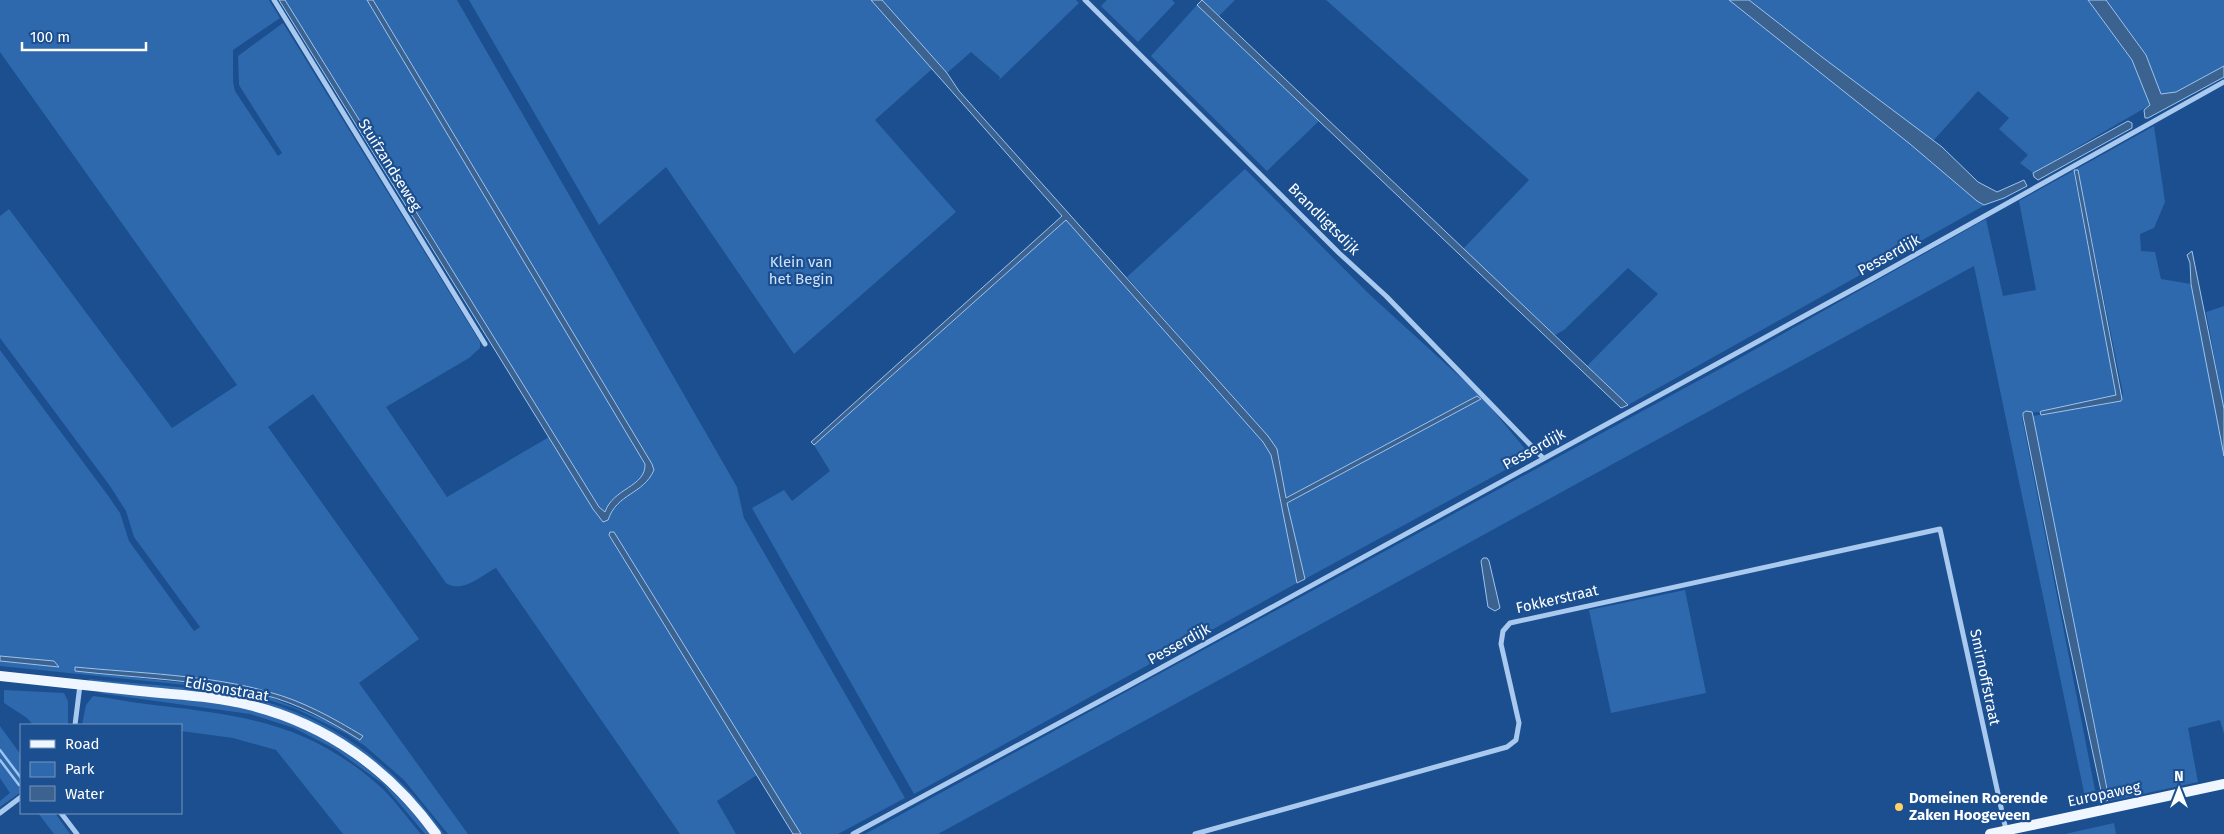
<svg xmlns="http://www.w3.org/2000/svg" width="2224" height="834" font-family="'Fira Sans',sans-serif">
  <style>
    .green { fill: #2e69ad; fill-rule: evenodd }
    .water { fill: #3c6290; stroke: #9cc4f0 }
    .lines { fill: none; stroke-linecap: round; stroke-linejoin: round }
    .stream { stroke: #9cc4f0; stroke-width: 2.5 }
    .street { stroke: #a9c9ee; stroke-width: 5 }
    .primary { stroke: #f0f6ff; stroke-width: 10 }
    .poi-dot { fill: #ffd166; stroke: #1b4f8f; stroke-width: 2 }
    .labels { text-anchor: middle; stroke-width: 4.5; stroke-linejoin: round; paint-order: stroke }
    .street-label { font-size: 15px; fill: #fff; stroke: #1b4f8f }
    .park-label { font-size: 15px; fill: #cfe3fa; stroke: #1b4f8f }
    .poi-label { font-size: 15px; font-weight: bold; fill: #fff; stroke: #1b4f8f; text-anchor: start }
  </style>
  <rect width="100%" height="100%" fill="#1b4f8f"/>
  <path class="green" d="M 0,0 L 269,0 L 280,18 L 233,50 L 233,82 L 235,91 L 278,156 L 282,153 L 239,85 L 238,56 L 283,23 L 480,342 L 480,348 L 469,358 L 386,407 L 447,497 L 549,437 L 603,522 L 615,505 L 646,482 L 654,470 L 652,464 L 373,0 L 457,0 L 737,487 L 744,518 L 905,798 L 838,834 L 801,834 L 612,531 L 609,535 L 757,775 L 717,801 L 736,834 L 680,834 L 496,568 C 482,575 462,594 446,583 L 313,394 L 268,427 L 419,639 L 359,683 L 468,834 L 448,834 L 404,780 L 365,746 L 347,734 L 296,709 L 263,698 L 206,687 L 0,666 L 0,661 L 58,667 L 54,661 L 0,656 L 0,350 L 109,497 L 120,513 L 129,541 L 194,631 L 200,627 L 134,537 L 126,511 L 110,486 L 0,338 L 0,216 L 9,209 L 172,428 L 237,385 L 0,52 ZM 75,668 L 231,683 L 269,691 L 362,736 L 359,740 L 335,724 L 265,695 L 232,688 L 75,671 Z
    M 285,0 L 367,0 L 645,464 C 646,488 614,487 605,513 L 599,507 Z
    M 469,0 L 871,0 L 932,69 L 875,120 L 956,212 L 794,354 L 666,167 L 599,225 Z
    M 882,0 L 1076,0 L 1079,3 L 999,80 L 1000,77 L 971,52 L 947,73 Z
    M 1107,0 L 1172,0 L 1175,3 L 1138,42 L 1101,6 Z
    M 1202,0 L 1235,0 L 1219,16 Z
    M 1326,0 L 1729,0 L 1930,159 C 1947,174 1966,195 1985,205 L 1628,405 L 1587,366 L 1658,294 L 1628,268 L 1564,330 L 1555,335 L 1463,249 L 1529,180 Z
    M 1749,0 L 2088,0 L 2132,60 L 2150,105 L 2033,173 L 2020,163 L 2028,155 L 1999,129 L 2009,118 L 1978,91 L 1933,141 L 1886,108 Z
    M 2106,0 L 2224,0 L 2224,66 L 2176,92 L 2161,94 L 2146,55 Z
    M 1197,5 L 1319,121 L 1267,171 L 1151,56 Z
    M 2154,126 L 2165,202 L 2154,228 L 2140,234 L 2141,251 L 2155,252 L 2161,279 L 2191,284 L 2224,456 L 2224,734 L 2220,720 L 2188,728 L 2198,782 L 2110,801 L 2033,416 L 2121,401 L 2123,394 L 2078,170 L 2074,174 L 2116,395 L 2040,412 L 2023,413 L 2022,417 L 2097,800 L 2086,802 L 1974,266 L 938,834 L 865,834 L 1738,359 L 1986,219 L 2003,296 L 2036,290 L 2019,201 Z
    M 1245,169 L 1368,293 L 1483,398 L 1531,456 L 1305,579 L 1287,503 L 1481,399 L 1477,396 L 1286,498 L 1279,457 L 1274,444 L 1127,277 Z
    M 1066,220 L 1263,442 L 1271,455 L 1275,473 L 1297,583 L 914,794 L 752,508 L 784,490 L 792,501 L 830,471 L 814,445 Z
    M 2224,306 L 2224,409 L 2206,312 Z
    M 1685,590 L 1706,693 L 1611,713 L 1589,610 Z
    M 89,679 C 143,685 201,686 254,699 C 334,718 398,768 444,834 L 441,834 C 391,764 322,715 238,697 C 222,694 205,694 188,692 C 156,688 123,685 90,681 Z
    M 4,690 L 64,693 L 68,701 L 68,725 L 33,725 L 27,718 L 4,703 Z
    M 103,692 C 150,697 200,698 246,709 C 323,726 383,774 431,834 L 425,834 L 383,784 L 335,749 L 294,728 L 250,714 L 98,693 Z
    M 93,696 C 111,698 128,702 146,704 C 236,715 303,720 376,783 C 393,797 406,817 421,834 L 343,834 L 276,750 L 233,738 L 181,731 L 181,725 L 82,725 L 86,705 Z
    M 0,726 L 21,755 L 21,792 L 0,807 L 0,801 L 10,793 L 0,778 Z
    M 38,813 L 55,813 L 70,834 L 54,834 Z
    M 2114,823 L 2116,834 L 2065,834 Z"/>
  <path class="water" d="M 279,0 L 285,0 L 599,507 L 605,512 C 613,488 646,487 645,464 L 367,0 L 373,0 L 652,464 L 654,470 C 643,495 617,493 608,520 L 603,522 L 593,509 Z
    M 871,0 L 882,0 L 947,73 L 959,91 L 1268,436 L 1277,449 L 1286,498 L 1477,396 L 1481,399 L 1287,503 L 1305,579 L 1297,583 L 1275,473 L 1271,455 L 1263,442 L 1066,220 L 814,445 L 811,442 L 1062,216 Z
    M 1202,0 L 1628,405 L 1621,408 L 1197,5 Z
    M 1729,0 L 1749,0 L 1822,57 L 1942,147 L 1978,182 L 1997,192 L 2024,180 L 2027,186 L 2004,198 L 1984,205 L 1977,201 L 1910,144 Z
    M 2088,0 L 2106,0 L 2146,55 L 2161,94 L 2176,92 L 2224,66 L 2224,77 L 2148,118 L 2145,118 L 2144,110 L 2150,105 L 2132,60 Z
    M 2128,121 L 2132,123 L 2132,128 L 2038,180 L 2034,177 L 2033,173 Z
    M 2074,170 L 2078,170 L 2122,399 L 2121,401 L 2041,415 L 2040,412 L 2042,411 L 2116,395 Z
    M 2192,251 L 2224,409 L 2224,456 L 2191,284 L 2190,263 L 2187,255 Z
    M 2026,411 L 2032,412 L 2033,416 L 2109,799 L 2107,801 L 2103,800 L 2062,610 L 2023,416 L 2023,413 Z
    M 610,532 L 614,532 L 801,834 L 793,834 L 609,535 Z
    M 1483,558 L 1487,558 L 1489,561 L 1500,608 L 1495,611 L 1488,607 L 1481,561 Z
    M 0,656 L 54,661 L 59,667 L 0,661 Z
    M 75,667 C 136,673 211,675 269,692 C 303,701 333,718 363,736 L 360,740 C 330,721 297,703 264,695 C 204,680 136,678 75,671 Z"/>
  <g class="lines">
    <path class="stream" d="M 0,750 L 21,778
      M 0,760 L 19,785"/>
    <path class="street" d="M 274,0 L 485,344
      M 1085,0 L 1339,253 L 1386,296 L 1543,458
      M 75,725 L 80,685
      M 0,813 L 21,797
      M 61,813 L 77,834
      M 853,834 L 1126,687 L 1872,279 L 2224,82
      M 1195,834 L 1507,747 L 1516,740 L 1519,723 L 1501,644 L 1503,631 L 1510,623 L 1940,529 L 2006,830"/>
    <path class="primary" d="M 0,676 C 47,681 93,686 140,691 C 176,695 214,696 249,705 C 327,724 390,770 436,834
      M 1990,834 L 2224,784"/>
  </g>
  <circle class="poi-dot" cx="1899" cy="807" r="5"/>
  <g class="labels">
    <g class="street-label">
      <text transform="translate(390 165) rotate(58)" y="5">Stuifzandseweg</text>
      <text transform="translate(1324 219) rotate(45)" y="5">Brandligtsdijk</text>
      <text transform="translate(1889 255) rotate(-29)" y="5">Pesserdijk</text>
      <text transform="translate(1534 449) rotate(-29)" y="5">Pesserdijk</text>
      <text transform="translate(1557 599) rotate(-13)" y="5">Fokkerstraat</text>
      <text transform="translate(1179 644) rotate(-29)" y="5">Pesserdijk</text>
      <text transform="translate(1985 677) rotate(78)" y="5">Smirnoffstraat</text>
      <text transform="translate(227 689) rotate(10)" y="5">Edisonstraat</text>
      <text transform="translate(2104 794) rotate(-12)" y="5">Europaweg</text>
    </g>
    <g class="park-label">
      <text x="801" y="267">Klein van<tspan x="801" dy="17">het Begin</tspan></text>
    </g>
    <g class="poi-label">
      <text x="1909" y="803">Domeinen Roerende<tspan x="1909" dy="17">Zaken Hoogeveen</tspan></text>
    </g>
  </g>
  <rect x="20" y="724" width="162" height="90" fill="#1b4f8f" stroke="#7695bc"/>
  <rect x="30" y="740" width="25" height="8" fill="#f0f6ff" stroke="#7695bc"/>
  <text x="65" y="749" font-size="15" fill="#ffffff">Road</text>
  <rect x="30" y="762" width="25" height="15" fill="#2e69ad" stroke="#7695bc"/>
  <text x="65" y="774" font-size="15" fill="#ffffff">Park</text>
  <rect x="30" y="786" width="25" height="15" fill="#3c6290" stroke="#7695bc"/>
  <text x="65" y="799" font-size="15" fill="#ffffff">Water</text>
  <g transform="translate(2179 789)" stroke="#1b4f8f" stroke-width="4" paint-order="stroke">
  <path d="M0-4L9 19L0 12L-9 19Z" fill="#ffffff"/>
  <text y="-8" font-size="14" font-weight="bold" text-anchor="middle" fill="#ffffff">N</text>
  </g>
  <path d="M22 42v8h124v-8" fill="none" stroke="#ffffff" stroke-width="2.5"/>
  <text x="30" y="42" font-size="15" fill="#ffffff" stroke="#1b4f8f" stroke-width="4" paint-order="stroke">100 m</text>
</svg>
